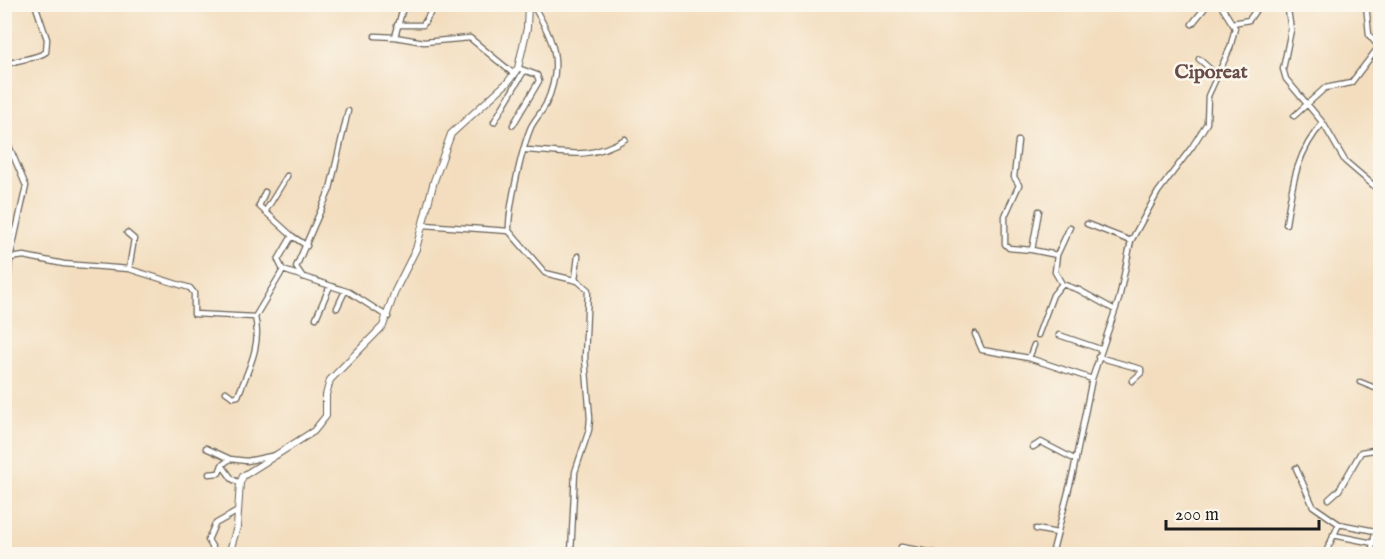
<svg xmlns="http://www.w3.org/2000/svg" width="1385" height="559" font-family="'IM FELL English',serif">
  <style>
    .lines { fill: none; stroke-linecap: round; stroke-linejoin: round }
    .minor-casing { stroke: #676055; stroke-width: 7 }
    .tertiary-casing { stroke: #676055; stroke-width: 8 }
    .minor { stroke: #fff; stroke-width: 4.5 }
    .tertiary { stroke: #fff; stroke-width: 6 }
    .labels { text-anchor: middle; stroke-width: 5; stroke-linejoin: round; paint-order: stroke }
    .quarter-label { font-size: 20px; font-weight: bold; fill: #684c4b; stroke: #fbf7ec }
  </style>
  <rect width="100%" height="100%" fill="#fbf7ec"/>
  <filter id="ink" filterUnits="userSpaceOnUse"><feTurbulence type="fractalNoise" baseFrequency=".0167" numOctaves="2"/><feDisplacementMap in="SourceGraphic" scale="12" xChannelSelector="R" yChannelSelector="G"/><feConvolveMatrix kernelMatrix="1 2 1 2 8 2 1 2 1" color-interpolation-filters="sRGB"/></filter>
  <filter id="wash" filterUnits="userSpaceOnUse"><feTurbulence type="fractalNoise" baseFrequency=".008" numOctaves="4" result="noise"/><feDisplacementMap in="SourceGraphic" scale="24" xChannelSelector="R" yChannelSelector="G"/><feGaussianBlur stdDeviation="1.35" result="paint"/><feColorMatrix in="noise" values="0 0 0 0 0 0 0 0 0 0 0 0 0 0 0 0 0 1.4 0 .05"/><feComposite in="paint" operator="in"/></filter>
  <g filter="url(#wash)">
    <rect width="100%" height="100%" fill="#f3ddbe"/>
  </g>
  <g filter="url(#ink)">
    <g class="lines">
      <g class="minor-casing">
        <path id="minor" d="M 404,4 L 395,37 L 424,42 L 470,38 L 515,75
          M 532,4 C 554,39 564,64 546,104 C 542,112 535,119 531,127 C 522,148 508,209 509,231 L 545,273 L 578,281 L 588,290 L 585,358 L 590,418 L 589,430 L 575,472 L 571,554
          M 1282,4 L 1288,10 L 1291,30 L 1283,69 L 1286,79 L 1323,123 L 1345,161 L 1380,191
          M 1366,4 L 1369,35 L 1379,47
          M 1233,23 L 1249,20 L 1260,4
          M 1192,24 L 1208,4
          M 397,25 L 423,25 L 435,5
          M 375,36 L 395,37
          M 1199,59 L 1218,76
          M 4,67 C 14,58 33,61 46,52 L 47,39 L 35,4
          M 1294,116 L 1325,88 L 1351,83 L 1380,45
          M 494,122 L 524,71
          M 513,125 L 539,81 L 537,75 L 518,68
          M 4,134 L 26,186 L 10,258 L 4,338
          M 1018,141 L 1014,177 L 1019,185 L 1005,216 L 1005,244 L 1009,248 L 1032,250
          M 526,150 C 566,152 588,161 625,139
          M 265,192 L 259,206 L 292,236
          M 1039,211 L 1032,250 L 1057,255 L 1055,272 L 1062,284
          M 265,212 L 287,176
          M 1087,224 L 1131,241
          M 1286,224 C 1292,187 1296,152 1323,123
          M 424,225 L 509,231
          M 4,230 L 15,232
          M 127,233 L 134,239 L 129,269
          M 1057,255 L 1070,227
          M 10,258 L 24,256 L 64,264 L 129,269 L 190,288 L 194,293 L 194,314 L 255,317 L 283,270 L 349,292 L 388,317
          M 283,270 L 278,260 L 292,236 L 307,246
          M 303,277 L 296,267 L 330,189 L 348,111
          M 575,280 L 578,256
          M 337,308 L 345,291
          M 316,318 L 330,286
          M 975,334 L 982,350 L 1029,358 L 1092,379
          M 1038,335 L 1053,295 L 1062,284 L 1079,290 L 1115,310
          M 1059,335 L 1100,349
          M 1098,357 L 1141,369 L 1141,373 L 1132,381
          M 1029,358 L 1034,345
          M 1360,382 L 1380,390
          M 226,392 L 233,397 L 238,396 C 248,370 262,345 255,317
          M 1033,447 L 1041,442 L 1076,460
          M 206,448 L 230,459
          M 222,465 L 232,479 L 240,483
          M 1296,468 L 1313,506 L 1339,524 L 1380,532
          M 209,474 L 219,473 L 222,465 L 230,459 L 247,461 L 276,455
          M 1329,499 L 1339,490 L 1361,452 L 1380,449
          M 1036,529 L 1057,533
          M 1333,535 L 1373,543
          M 901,547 L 940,554
          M 210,554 L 213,548 L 208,540 L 215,524 L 238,511
          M 1052,554 L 1073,473 L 1092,379 L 1119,299 L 1131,241 L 1158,192 L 1192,147 L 1207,123 L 1208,96 L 1230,48 L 1235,28 L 1220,4
          M 1325,554 L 1339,524
          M 1371,554 L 1375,533"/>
      </g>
      <g class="tertiary-casing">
        <path id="tertiary" d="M 229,554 L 237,527 L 240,483 L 243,476 L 314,431 L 326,416 L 326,395 L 330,380 L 383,326 L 395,291 L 416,249 L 434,181 L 451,134 L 508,82 L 518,68 L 527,28 L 528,4"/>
      </g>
      <use href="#minor" class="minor"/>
      <use href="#tertiary" class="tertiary"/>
    </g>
  </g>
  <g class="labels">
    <g class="quarter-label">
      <text x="1211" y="78">Ciporeat</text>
    </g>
  </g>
  <rect width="1385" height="559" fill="none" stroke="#fbf7ec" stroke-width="24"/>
  <path d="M1166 520v9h153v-9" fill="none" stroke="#1c1c1c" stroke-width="3"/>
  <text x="1175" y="520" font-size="18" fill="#1c1c1c" stroke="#fbf7ec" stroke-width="4.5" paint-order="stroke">200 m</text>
</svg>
